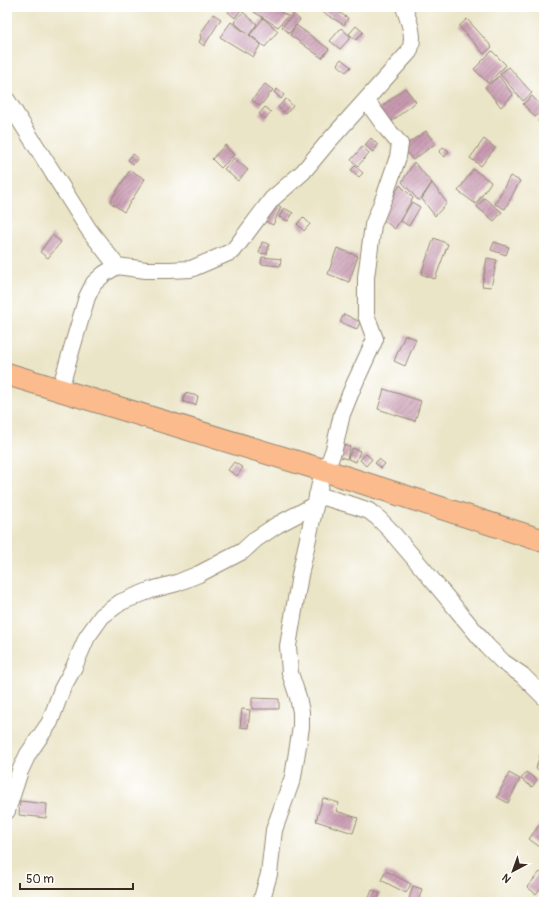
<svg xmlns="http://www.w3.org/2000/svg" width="551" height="909" font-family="Pangolin,sans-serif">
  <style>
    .building { fill: url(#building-hatch) }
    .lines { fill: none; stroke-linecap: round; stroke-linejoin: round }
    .street-casing { stroke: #938873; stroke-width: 18 }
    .primary-casing { stroke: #938873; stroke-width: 24 }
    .street { stroke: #fff; stroke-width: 16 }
    .primary { stroke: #fbbb8d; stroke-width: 22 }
  </style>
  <defs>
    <pattern id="building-hatch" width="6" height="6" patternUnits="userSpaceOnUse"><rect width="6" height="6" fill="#c89ab1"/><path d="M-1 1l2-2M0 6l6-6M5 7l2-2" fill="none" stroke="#a47e8f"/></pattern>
  </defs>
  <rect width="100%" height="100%" fill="#fff"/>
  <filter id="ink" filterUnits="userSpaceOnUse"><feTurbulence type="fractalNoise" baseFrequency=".025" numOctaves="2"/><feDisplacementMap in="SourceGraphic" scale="8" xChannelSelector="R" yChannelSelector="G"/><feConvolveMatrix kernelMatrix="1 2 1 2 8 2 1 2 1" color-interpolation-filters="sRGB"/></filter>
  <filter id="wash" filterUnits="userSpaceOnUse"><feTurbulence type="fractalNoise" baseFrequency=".012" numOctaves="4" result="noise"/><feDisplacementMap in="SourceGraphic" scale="16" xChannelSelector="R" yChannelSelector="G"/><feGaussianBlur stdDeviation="0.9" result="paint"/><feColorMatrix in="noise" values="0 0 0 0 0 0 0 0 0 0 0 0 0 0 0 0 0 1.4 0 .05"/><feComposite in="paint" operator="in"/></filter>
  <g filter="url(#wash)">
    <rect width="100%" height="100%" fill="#ebe5c8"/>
    <g id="blocks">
      <path class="building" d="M 231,7 L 238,7 L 241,10 L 235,18 L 228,12 Z
        M 258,7 L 272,7 L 288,16 L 278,27 L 254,12 Z
        M 314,7 L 330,7 L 348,18 L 344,25 Z
        M 243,12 L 257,24 L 249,35 L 261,44 L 253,57 L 220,37 L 231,22 L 246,33 L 234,22 Z
        M 213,14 L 221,19 L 204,46 L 199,42 L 201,38 L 200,35 Z
        M 293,14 L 300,20 L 289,33 L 282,27 Z
        M 263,18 L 278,31 L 265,47 L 250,35 Z
        M 467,19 L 492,47 L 484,54 L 459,26 Z
        M 296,25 L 329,49 L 322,58 L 290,35 Z
        M 356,26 L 363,32 L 356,40 L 349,34 Z
        M 341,28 L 351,37 L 340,49 L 330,41 Z
        M 492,51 L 506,65 L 488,83 L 474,69 Z
        M 341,59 L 351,67 L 346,72 L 337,64 Z
        M 509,67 L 532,93 L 523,101 L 500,74 Z
        M 499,76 L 513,95 L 501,107 L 485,87 Z
        M 265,84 L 273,90 L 260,106 L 252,100 Z
        M 405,88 L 416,102 L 387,125 L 376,111 Z
        M 277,89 L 284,95 L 281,99 L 274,92 Z
        M 532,96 L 544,109 L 544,110 L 535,117 L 523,104 Z
        M 286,99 L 293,106 L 286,114 L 278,107 Z
        M 265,107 L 271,112 L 265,119 L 259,114 Z
        M 544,114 L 544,127 L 538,121 Z
        M 426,131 L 435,144 L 413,160 L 403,147 Z
        M 371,138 L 378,145 L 373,152 L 365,145 Z
        M 484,139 L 495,148 L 481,166 L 470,158 Z
        M 225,145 L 234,155 L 221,168 L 212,159 Z
        M 362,147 L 369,153 L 358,166 L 351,160 Z
        M 443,147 L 449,151 L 445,157 L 439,152 Z
        M 133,154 L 138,158 L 133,164 L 128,160 Z
        M 234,158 L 248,170 L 238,181 L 224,169 Z
        M 414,162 L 432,183 L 419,201 L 402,182 Z
        M 355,166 L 363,173 L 359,177 L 351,170 Z
        M 473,169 L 491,182 L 476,204 L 458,191 Z
        M 130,170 L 145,179 L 124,212 L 110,202 Z
        M 510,176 L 520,181 L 505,209 L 495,204 Z
        M 432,183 L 447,203 L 435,216 L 422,199 Z
        M 400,185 L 413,198 L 395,229 L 381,218 Z
        M 484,198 L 502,212 L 494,221 L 477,207 Z
        M 412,202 L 420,207 L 409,226 L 401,221 Z
        M 274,203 L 281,207 L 273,225 L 265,221 Z
        M 284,208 L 293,213 L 288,221 L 279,217 Z
        M 303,217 L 310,224 L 304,231 L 297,224 Z
        M 52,235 L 61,242 L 48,258 L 40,252 Z
        M 434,238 L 448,244 L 435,279 L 421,274 Z
        M 262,242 L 269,244 L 267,254 L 259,253 Z
        M 494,242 L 509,247 L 506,255 L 491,250 Z
        M 337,248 L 358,256 L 349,282 L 328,274 Z
        M 262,257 L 281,259 L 280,266 L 261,264 Z
        M 487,258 L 497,260 L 491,287 L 482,286 Z
        M 344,314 L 360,322 L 357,329 L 340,322 Z
        M 405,335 L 416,339 L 405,366 L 394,361 Z
        M 384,389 L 421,401 L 415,421 L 378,409 Z
        M 185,393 L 198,396 L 196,405 L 183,402 Z
        M 340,444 L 350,447 L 347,459 L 337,456 Z
        M 352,448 L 360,451 L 356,462 L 348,459 Z
        M 366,454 L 372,459 L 366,466 L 360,460 Z
        M 379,459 L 385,464 L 381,468 L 375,463 Z
        M 234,462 L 243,468 L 237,476 L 228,470 Z
        M 252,698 L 279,699 L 279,709 L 252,709 Z
        M 242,709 L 250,710 L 248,728 L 240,727 Z
        M 541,750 L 544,750 L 544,772 L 536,769 Z
        M 526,772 L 537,780 L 532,787 L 521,779 Z
        M 509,773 L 520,779 L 508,803 L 497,797 Z
        M 323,798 L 339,803 L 336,811 L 358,818 L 353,833 L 316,821 Z
        M 20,801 L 47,804 L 46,818 L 19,815 Z
        M 539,825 L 544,829 L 544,850 L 529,839 Z
        M 386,871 L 411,884 L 406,893 L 381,880 Z
        M 540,872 L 544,875 L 544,884 L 536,894 L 527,887 Z
        M 413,886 L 422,889 L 418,902 L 408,902 Z
        M 372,890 L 380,893 L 377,902 L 368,900 Z"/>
    </g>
  </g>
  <g filter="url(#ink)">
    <use href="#blocks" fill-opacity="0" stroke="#938873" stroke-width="1"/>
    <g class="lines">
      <g class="street-casing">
        <path id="street" d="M 7,100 L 89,230 L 117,266
          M 60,389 L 87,297 L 94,283 L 104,274 L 117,266 L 146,270 L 169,270 L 191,269 L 233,251 L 272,199 L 303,172 L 328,142 L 409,52 C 416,37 409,22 404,7
          M 326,471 L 334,449 L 342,414 L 353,387 L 375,339 L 366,315 L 366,277 L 373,225 L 385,195 L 398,157 L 400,144 L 387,129 L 366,100
          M 317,495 L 355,506 L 369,511 L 378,518 L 389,529 L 419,564 L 487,646 L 503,662 L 522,675 L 544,697
          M 7,811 L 20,771 L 28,754 L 50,722 L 62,689 L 74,667 L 87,637 L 102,616 L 121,602 L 151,590 L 177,583 L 199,574 L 243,551 L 256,539 L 277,525 L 315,505
          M 261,902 L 269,874 L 274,830 L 293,777 L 301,727 L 301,712 L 298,697 L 290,673 L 288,646 L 300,575 L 323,470"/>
      </g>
      <g class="primary-casing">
        <path id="primary" d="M 7,374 L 323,470 L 544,541"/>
      </g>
      <use href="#street" class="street"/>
      <use href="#primary" class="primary"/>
    </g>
  </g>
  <rect width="551" height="909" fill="none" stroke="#fff" stroke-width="24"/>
  <g transform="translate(513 871) rotate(221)" stroke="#ffffff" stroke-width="3" paint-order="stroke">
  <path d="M0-3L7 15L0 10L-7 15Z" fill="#3b2a1e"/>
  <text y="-6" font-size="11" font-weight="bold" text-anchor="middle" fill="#3b2a1e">N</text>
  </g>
  <path d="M20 883v6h113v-6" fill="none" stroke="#3b2a1e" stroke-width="2"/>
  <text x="26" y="883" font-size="12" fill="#3b2a1e" stroke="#ffffff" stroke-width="3" paint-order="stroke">50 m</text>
</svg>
